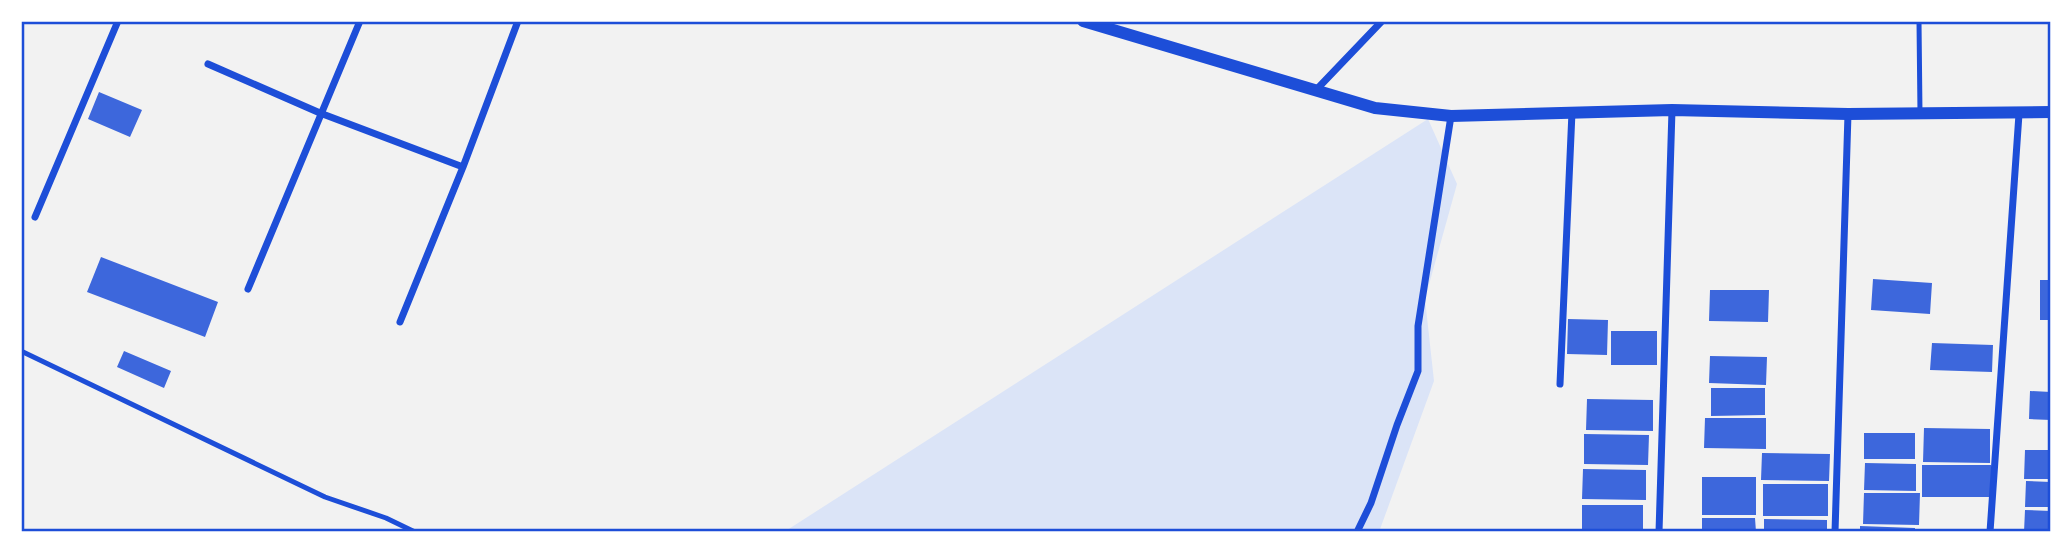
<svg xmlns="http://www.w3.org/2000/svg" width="2072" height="553" font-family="'DM Sans',sans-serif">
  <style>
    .green { fill: #dbe4f7 }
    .building { fill: #3d67dc }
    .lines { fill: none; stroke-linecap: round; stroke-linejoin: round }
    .service { stroke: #1d4ed8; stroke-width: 5 }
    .minor { stroke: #1d4ed8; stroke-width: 7 }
    .tertiary { stroke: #1d4ed8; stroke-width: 12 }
    .neatline { fill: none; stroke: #1d4ed8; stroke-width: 2.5 }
  </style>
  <rect width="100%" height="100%" fill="#f2f2f2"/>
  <path class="green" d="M 1428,119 L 1457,184 L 1425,299 L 1434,381 L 1379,532 L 784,532 Z"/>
  <path class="building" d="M 99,92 L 142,110 L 130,137 L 88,119 Z
    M 101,257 L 218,302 L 205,337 L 87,292 Z
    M 1873,279 L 1932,283 L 1930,314 L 1871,310 Z
    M 2040,280 L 2051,280 L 2051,320 L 2040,320 Z
    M 1710,290 L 1769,290 L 1768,322 L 1709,321 Z
    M 1568,319 L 1608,320 L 1607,355 L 1567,354 Z
    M 1611,331 L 1657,331 L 1657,365 L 1611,365 Z
    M 1932,343 L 1993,345 L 1992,372 L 1930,370 Z
    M 124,351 L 171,371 L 164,388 L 117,367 Z
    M 1710,356 L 1767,357 L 1766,385 L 1709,383 Z
    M 1711,388 L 1765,388 L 1765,415 L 1711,416 Z
    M 2030,391 L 2051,392 L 2051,420 L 2029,419 Z
    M 1587,399 L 1653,400 L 1653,431 L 1586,430 Z
    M 1705,418 L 1766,418 L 1766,449 L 1704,448 Z
    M 1924,428 L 1990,429 L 1990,463 L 1923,462 Z
    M 1864,433 L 1915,433 L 1915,459 L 1864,459 Z
    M 1584,434 L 1649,435 L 1648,465 L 1584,464 Z
    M 2025,450 L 2051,450 L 2051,479 L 2024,479 Z
    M 1762,453 L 1830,454 L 1829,481 L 1761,480 Z
    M 1865,463 L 1916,464 L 1916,491 L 1864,490 Z
    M 1922,465 L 1991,465 L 1991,497 L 1922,497 Z
    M 1583,469 L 1646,470 L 1646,500 L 1582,499 Z
    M 1702,477 L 1756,477 L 1756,515 L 1702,515 Z
    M 2026,481 L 2051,482 L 2051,507 L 2025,507 Z
    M 1763,484 L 1828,484 L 1828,516 L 1763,516 Z
    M 1864,493 L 1920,493 L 1919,525 L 1863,524 Z
    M 1582,505 L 1643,505 L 1643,532 L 1582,532 Z
    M 2025,510 L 2051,511 L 2051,532 L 2024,532 Z
    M 1702,518 L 1755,518 L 1756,532 L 1702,532 Z
    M 1764,519 L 1827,520 L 1827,532 L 1764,532 Z
    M 1860,526 L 1915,528 L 1915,532 L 1860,532 Z"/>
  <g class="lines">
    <path class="service" d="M 1919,21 L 1920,114
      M 21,351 L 325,497 L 386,518 L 415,532"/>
    <path class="minor" d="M 208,64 L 320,113 L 463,167
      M 1317,89 L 1382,21
      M 35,217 L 118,21
      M 248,289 L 360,21
      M 400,322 L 463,167 L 518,21
      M 1560,384 L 1572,112
      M 1357,532 L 1371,503 L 1397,425 L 1418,371 L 1418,326 L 1451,116
      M 1659,532 L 1672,110
      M 1835,532 L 1848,114
      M 1990,532 L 2019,114"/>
    <path class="tertiary" d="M 1083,21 L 1375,108 L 1451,116 L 1672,110 L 1848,114 L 2051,112"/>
  </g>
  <rect width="2072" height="553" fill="none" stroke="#ffffff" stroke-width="46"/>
  <rect x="23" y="23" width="2026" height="507" class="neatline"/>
</svg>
